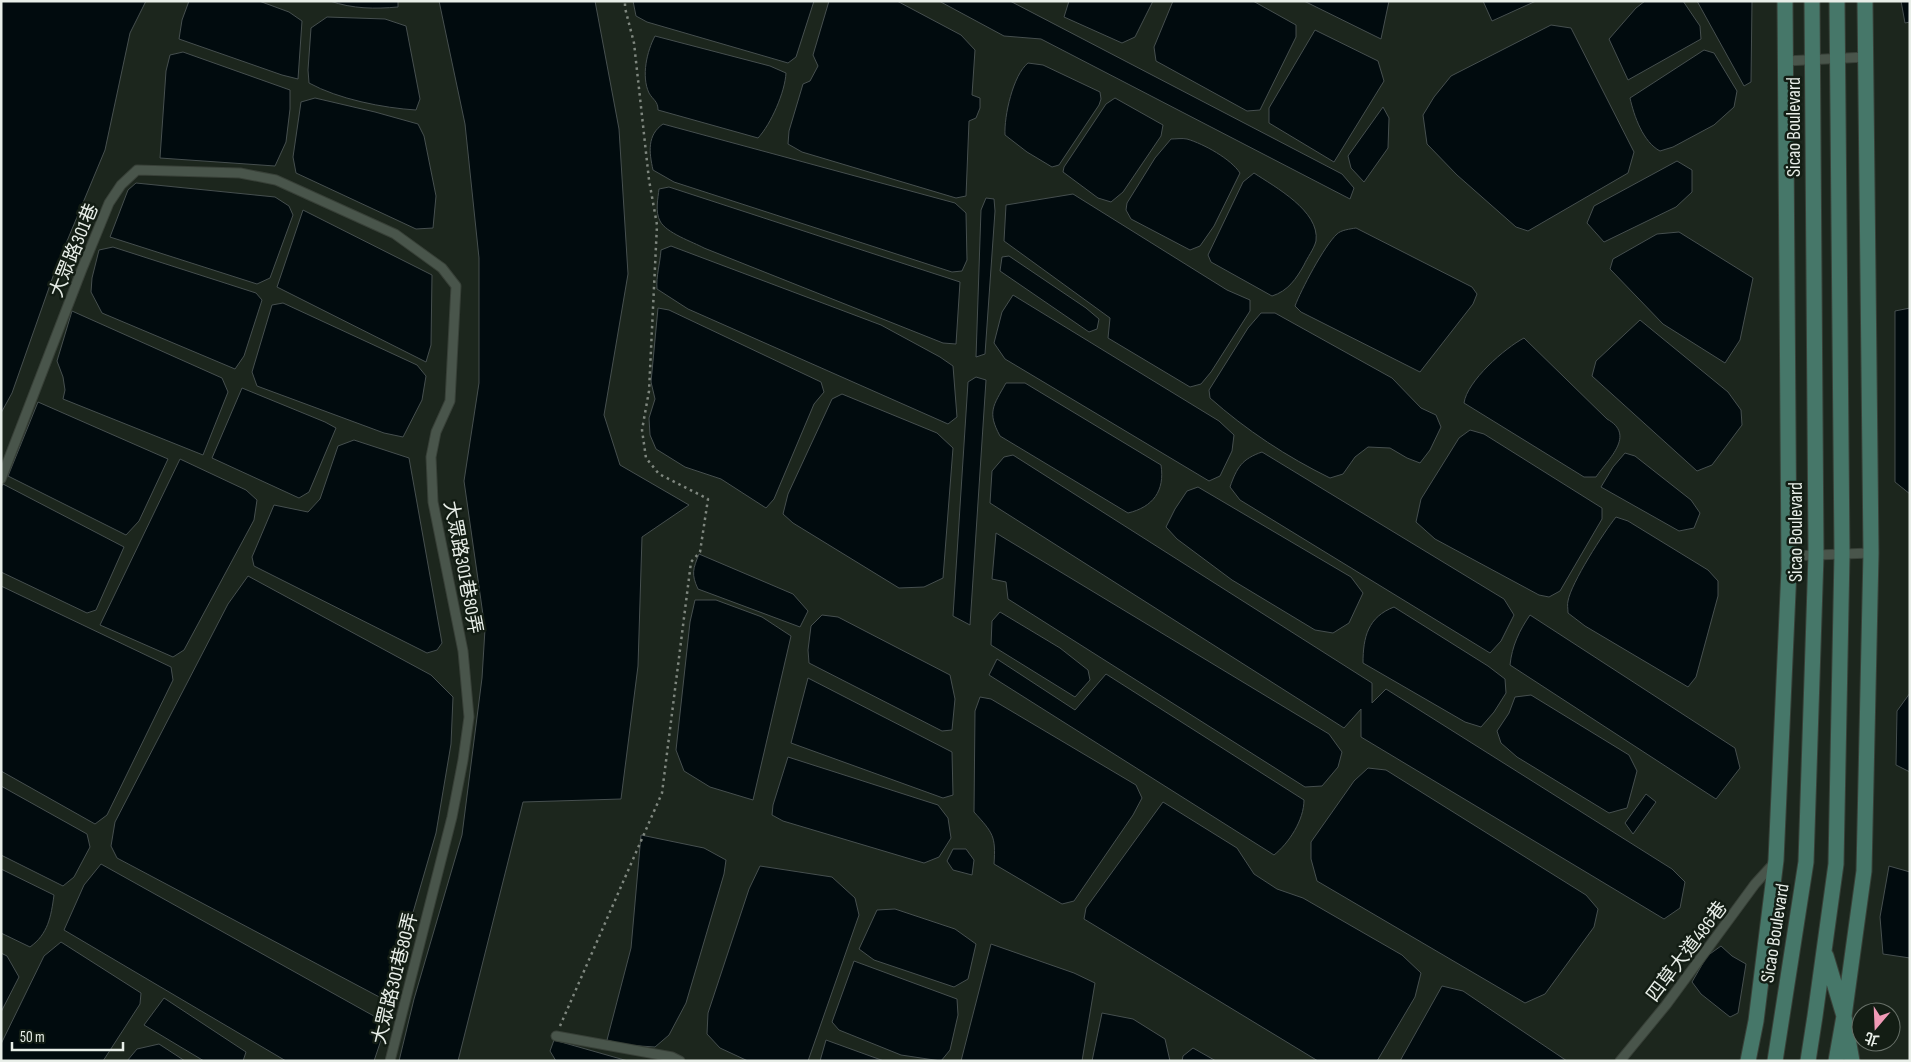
<svg xmlns="http://www.w3.org/2000/svg" width="1911" height="1062" font-family="'Sofia Sans Condensed','Noto Sans TC',sans-serif">
  <style>
    .water { fill: #010b0e; stroke: #464f4f }
    .lines { fill: none; stroke-linecap: round; stroke-linejoin: round }
    .lane-casing { stroke: #384038; stroke-width: 11 }
    .secondary-casing { stroke: #384038; stroke-width: 17 }
    .path { stroke: #7f877f; stroke-width: 2.5; stroke-dasharray: 2.5 4; stroke-linecap: butt }
    .lane { stroke: #49554b; stroke-width: 9 }
    .secondary { stroke: #467769; stroke-width: 15 }
    .labels { text-anchor: middle; stroke-width: 5; stroke-linejoin: round; paint-order: stroke }
    .street-label { font-size: 19px; fill: #e8eee8; stroke: #131d14 }
  </style>
  <rect width="100%" height="100%" fill="#1c261d"/>
  <path class="water" d="M 1,1 L 146,1 L 130,33 L 105,150 L 57,265 L 12,393 L 1,413 Z
    M 189,1 L 259,1 L 289,12 L 302,21 L 298,79 L 282,75 L 179,39 L 182,20 Z
    M 330,1 L 398,1 L 398,7 C 375,9 353,9 330,1 Z
    M 439,1 L 595,1 L 619,129 L 628,274 L 604,415 L 620,465 L 689,505 L 642,537 L 638,666 L 621,799 L 523,802 L 458,1061 L 399,1061 L 414,999 L 462,835 L 482,678 L 485,629 L 464,481 L 479,383 L 479,258 L 465,124 Z
    M 633,1 L 814,1 L 796,57 L 788,63 L 647,22 L 636,16 Z
    M 829,1 L 897,1 L 961,35 L 975,50 L 972,95 L 980,98 L 980,108 L 976,118 L 969,121 L 966,196 L 956,198 L 802,152 L 788,144 L 789,131 L 803,84 L 810,81 L 818,66 L 813,55 Z
    M 939,1 L 1010,1 L 1342,174 L 1354,188 L 1350,199 L 1041,39 L 1004,36 Z
    M 1069,1 L 1153,1 L 1135,37 L 1122,43 L 1064,17 Z
    M 1173,1 L 1253,1 L 1296,25 L 1296,37 L 1260,110 L 1247,111 L 1156,61 L 1154,47 Z
    M 1304,1 L 1389,1 L 1381,39 Z
    M 1483,1 L 1536,1 L 1492,21 Z
    M 1645,1 L 1683,1 L 1700,26 L 1701,39 L 1628,80 L 1609,39 L 1636,8 Z
    M 1697,1 L 1752,1 L 1751,82 L 1744,86 Z
    M 1901,1 L 1910,1 L 1910,22 L 1905,23 Z
    M 327,17 L 385,19 L 406,26 L 420,99 L 416,110 C 383,108 338,99 309,83 L 308,70 L 311,28 Z
    M 1551,25 L 1571,28 L 1634,152 L 1628,173 L 1528,231 L 1516,227 L 1457,175 L 1427,144 L 1423,115 L 1434,97 L 1451,76 Z
    M 1315,30 L 1378,61 L 1384,81 L 1334,162 L 1269,123 L 1269,108 Z
    M 655,36 L 770,66 L 786,73 C 785,92 771,124 758,138 L 658,110 C 658,101 653,100 649,93 C 641,76 647,51 655,36 Z
    M 1704,50 L 1714,53 L 1737,91 L 1734,107 L 1714,125 L 1673,147 L 1660,151 C 1643,142 1634,116 1630,98 Z
    M 183,52 L 290,90 L 290,109 L 286,142 L 275,166 L 160,158 L 166,71 L 170,55 Z
    M 1028,63 L 1043,65 L 1100,92 L 1101,99 L 1099,105 L 1059,165 L 1052,167 L 1027,152 L 1005,135 C 1004,116 1013,75 1028,63 Z
    M 315,98 L 375,112 L 418,124 L 424,136 L 436,196 L 433,228 L 416,229 L 296,173 L 293,157 L 301,102 Z
    M 1115,98 L 1163,125 L 1161,136 L 1123,192 L 1111,202 L 1098,198 L 1063,172 L 1064,167 L 1106,104 Z
    M 1383,107 L 1389,118 L 1388,148 L 1364,182 L 1351,168 L 1348,156 Z
    M 663,124 L 955,203 L 966,213 L 967,260 L 962,271 L 952,272 L 674,182 L 653,170 C 649,152 647,135 663,124 Z
    M 1171,139 C 1176,139 1182,138 1187,139 C 1204,144 1231,159 1240,173 L 1214,226 L 1200,246 L 1190,250 L 1131,219 L 1126,210 L 1127,203 L 1155,158 Z
    M 1677,161 L 1692,170 L 1692,192 L 1676,207 L 1604,242 L 1587,223 L 1594,206 Z
    M 1254,173 C 1275,187 1320,211 1316,241 C 1314,249 1307,258 1304,265 C 1296,279 1288,291 1272,296 L 1211,262 L 1208,255 L 1243,182 Z
    M 136,183 L 275,197 L 289,206 L 293,215 L 270,278 L 257,284 L 110,237 L 128,190 Z
    M 669,187 L 960,282 L 956,344 L 943,343 L 704,248 C 693,242 666,233 660,221 C 655,212 658,198 659,189 Z
    M 1073,194 L 1227,290 L 1250,300 L 1250,311 L 1211,372 L 1201,384 L 1190,387 L 1108,338 L 1110,318 L 1004,241 L 1006,205 Z
    M 986,198 L 994,199 L 995,211 L 985,354 L 976,357 L 981,210 Z
    M 303,210 L 432,275 L 431,345 L 426,362 L 277,287 Z
    M 1356,228 L 1472,287 L 1477,294 L 1473,304 L 1420,372 L 1301,312 L 1295,306 C 1301,290 1324,246 1337,234 C 1341,230 1350,229 1356,228 Z
    M 1679,232 L 1753,278 L 1740,340 L 1725,363 L 1663,324 L 1610,269 L 1613,259 L 1657,234 Z
    M 671,246 L 881,325 L 940,357 L 953,366 L 957,417 L 948,424 L 688,309 L 657,289 C 656,276 660,264 661,250 Z
    M 113,247 L 256,293 L 262,300 L 244,356 L 235,369 L 102,313 L 91,292 L 92,278 L 99,250 Z
    M 1009,256 L 1086,308 L 1099,319 L 1097,329 L 1089,332 L 1000,271 L 1002,257 Z
    M 1013,295 L 1219,421 L 1234,435 L 1232,451 L 1220,476 L 1209,481 L 1005,359 L 994,343 L 1002,312 Z
    M 283,303 L 417,365 L 426,376 L 422,400 L 403,437 L 384,433 L 257,386 L 252,372 L 272,305 Z
    M 658,308 L 669,310 L 821,382 L 824,392 L 814,404 L 774,499 L 766,508 L 721,479 L 685,467 L 656,449 L 650,435 L 649,418 L 655,399 L 651,382 Z
    M 1910,308 L 1910,494 L 1895,482 L 1895,311 Z
    M 72,311 L 222,378 L 228,392 L 203,455 L 63,399 L 65,390 L 63,377 L 57,361 Z
    M 1261,313 L 1275,313 L 1392,378 L 1421,408 L 1436,415 L 1441,427 L 1430,450 L 1420,463 L 1407,458 L 1390,448 L 1368,447 L 1355,457 L 1343,474 L 1330,478 C 1287,457 1246,430 1210,398 L 1209,390 L 1248,328 Z
    M 1640,320 L 1728,392 L 1741,410 L 1742,425 L 1712,465 L 1697,471 L 1592,376 L 1596,361 Z
    M 1524,338 L 1607,419 C 1636,435 1609,458 1596,477 L 1584,477 L 1464,403 C 1467,381 1505,348 1524,338 Z
    M 976,377 L 986,380 L 970,625 L 953,616 L 968,382 Z
    M 1006,383 L 1025,383 L 1161,465 C 1165,491 1153,507 1128,513 L 1000,436 C 987,412 993,406 1006,383 Z
    M 242,388 L 325,422 L 336,428 L 309,492 L 299,498 L 212,458 Z
    M 842,394 L 937,433 L 953,448 L 943,578 L 924,587 L 899,588 L 793,523 L 783,514 L 788,494 L 832,399 Z
    M 38,402 L 168,459 L 139,521 L 126,535 L 8,476 Z
    M 1470,430 L 1484,434 L 1602,508 L 1602,519 L 1560,591 L 1549,597 L 1539,595 L 1435,539 L 1416,522 L 1421,499 L 1459,438 Z
    M 354,440 L 409,458 L 442,643 L 437,650 L 427,653 L 254,566 L 252,557 L 274,505 L 308,512 L 320,499 L 338,446 Z
    M 1262,452 L 1504,599 L 1514,615 L 1501,641 L 1490,653 L 1240,500 L 1230,487 C 1237,467 1242,459 1262,452 Z
    M 1625,453 L 1635,456 L 1691,500 L 1700,513 L 1694,528 L 1679,531 L 1601,487 L 1613,467 Z
    M 1013,455 L 1372,683 L 1372,703 L 1386,689 L 1672,869 L 1685,882 L 1680,908 L 1664,919 L 1361,737 L 1361,709 L 1344,728 L 990,503 L 992,471 L 1004,457 Z
    M 180,459 L 246,490 L 257,500 L 254,520 L 184,650 L 173,657 L 100,625 Z
    M 3,484 L 124,547 L 96,610 L 87,613 L 1,572 L 1,487 Z
    M 1198,487 L 1351,577 L 1363,593 L 1349,623 L 1333,633 L 1315,630 L 1232,580 L 1177,539 L 1166,527 L 1175,509 L 1187,491 Z
    M 1616,517 L 1628,521 L 1708,570 L 1718,581 L 1718,596 L 1696,677 L 1688,687 L 1585,626 L 1568,613 C 1568,609 1567,604 1568,601 C 1571,583 1604,532 1616,517 Z
    M 996,533 L 1329,734 L 1342,752 L 1338,767 L 1322,786 L 1305,787 L 1008,599 L 1006,582 L 992,579 Z
    M 699,554 L 793,594 L 808,611 L 800,627 L 698,589 C 691,574 693,569 699,554 Z
    M 248,576 L 431,675 L 453,697 L 451,744 L 436,833 L 392,985 L 385,1000 L 117,858 L 111,846 L 115,822 L 228,604 Z
    M 1,586 L 171,667 L 173,680 L 107,815 L 95,824 L 1,771 Z
    M 695,600 L 716,600 L 762,617 L 791,636 L 753,800 L 710,787 L 684,771 L 676,750 L 690,622 Z
    M 1394,607 L 1488,666 L 1505,679 L 1506,693 L 1494,712 L 1481,727 L 1465,722 L 1363,663 C 1363,637 1368,617 1394,607 Z
    M 1000,612 L 1060,648 L 1088,670 L 1090,680 L 1075,697 L 991,645 L 992,621 Z
    M 822,615 L 838,617 L 950,675 L 955,699 L 952,730 L 942,731 L 809,663 L 808,650 L 811,626 Z
    M 1530,615 L 1735,748 L 1740,768 L 1716,799 L 1510,665 C 1512,646 1519,631 1530,615 Z
    M 997,659 L 1075,710 L 1106,674 L 1304,800 C 1304,820 1289,843 1274,855 L 989,675 Z
    M 808,678 L 952,752 L 953,795 L 943,798 L 791,743 Z
    M 1910,693 L 1910,772 L 1896,765 L 1897,711 Z
    M 1531,695 L 1629,755 L 1637,771 L 1627,808 L 1609,813 L 1517,757 L 1501,743 L 1497,731 L 1509,713 L 1515,697 Z
    M 980,697 L 991,699 L 1136,785 L 1142,798 L 1133,815 L 1074,901 L 1062,904 L 994,864 C 996,836 993,833 974,812 L 975,711 Z
    M 788,757 L 938,805 L 948,818 L 951,838 L 939,857 L 924,863 L 783,821 L 772,815 L 773,805 Z
    M 1368,768 L 1386,770 L 1586,895 L 1598,909 L 1594,927 L 1545,994 L 1525,1003 L 1317,881 L 1311,859 L 1311,842 L 1354,781 Z
    M 1,786 L 87,834 L 90,847 L 74,877 L 63,886 L 1,855 Z
    M 1646,794 L 1656,802 L 1633,834 L 1625,823 Z
    M 1163,802 L 1237,848 L 1254,874 L 1277,889 L 1303,898 L 1402,955 L 1421,973 L 1415,997 L 1377,1061 L 1318,1061 L 1084,919 L 1086,908 Z
    M 641,835 L 704,848 L 726,860 L 724,874 L 686,1003 L 669,1035 L 655,1047 L 624,1045 L 607,1040 L 631,948 Z
    M 953,849 L 966,849 L 974,860 L 972,875 L 953,870 L 947,861 Z
    M 101,864 L 381,1020 L 381,1040 L 374,1061 L 286,1061 L 64,930 L 84,885 Z
    M 760,866 L 832,877 L 855,898 L 859,915 L 808,1061 L 748,1061 L 720,1048 L 707,1034 L 708,1013 L 749,889 Z
    M 1889,866 L 1910,872 L 1910,958 L 1883,954 L 1880,917 Z
    M 1,869 L 54,895 C 51,917 48,934 30,947 L 1,933 Z
    M 895,909 L 955,929 L 976,944 L 968,979 L 954,987 L 874,960 L 859,949 L 877,910 Z
    M 61,942 L 141,993 L 140,1004 L 103,1061 L 1,1061 L 1,1044 L 44,956 Z
    M 991,944 L 1074,973 L 1095,983 L 1082,1061 L 961,1061 Z
    M 1721,946 L 1732,956 L 1746,964 L 1738,1013 L 1730,1017 L 1701,994 L 1692,982 L 1707,956 Z
    M 1,953 L 7,956 L 19,977 L 1,1012 Z
    M 854,961 L 957,999 L 958,1015 L 950,1050 L 941,1061 L 901,1055 L 839,1030 L 832,1022 Z
    M 1442,986 L 1463,991 L 1567,1061 L 1400,1061 Z
    M 164,998 L 246,1052 L 243,1061 L 204,1061 L 144,1025 Z
    M 1102,1013 L 1133,1019 L 1165,1039 L 1170,1061 L 1092,1061 Z
    M 554,1040 L 628,1061 L 556,1061 L 550,1051 Z
    M 826,1040 L 884,1061 L 820,1061 Z
    M 159,1044 L 185,1061 L 127,1061 L 137,1049 Z
    M 1193,1048 L 1216,1061 L 1182,1061 L 1183,1056 Z"/>
  <g class="lines">
    <g class="lane-casing">
      <path id="lane" d="M 1786,61 L 1866,57
        M 1,479 L 82,269 L 109,203 L 121,185 L 137,170 L 240,173 L 276,180 L 395,234 L 442,268 L 456,286 L 450,401 L 436,432 L 431,457 L 433,502 L 463,651 L 469,717 L 463,760 L 452,817 L 390,1061
        M 1789,556 L 1871,553
        M 556,1036 L 672,1057 L 680,1061
        M 1620,1061 L 1666,1005 L 1755,884 L 1775,862"/>
    </g>
    <g class="secondary-casing">
      <path id="secondary" d="M 1826,956 L 1844,1016 L 1852,1061
        M 1748,1061 L 1756,1021 L 1776,860 L 1789,569 L 1785,1
        M 1775,1061 L 1806,862 L 1816,555 L 1812,1
        M 1808,1061 L 1815,1016 L 1836,864 L 1842,554 L 1837,1
        M 1836,1061 L 1844,1016 L 1864,871 L 1871,553 L 1865,1"/>
    </g>
    <path class="path" d="M 560,1026 L 662,793 L 691,562 L 700,552 L 708,499 L 659,474 L 646,458 L 642,430 L 649,391 L 657,225 L 649,180 L 634,43 L 625,8 L 625,1"/>
    <use href="#lane" class="lane"/>
    <use href="#secondary" class="secondary"/>
  </g>
  <g class="labels">
    <g class="street-label">
      <text transform="translate(1793 127) rotate(-90)" y="7">Sicao Boulevard</text>
      <text transform="translate(73 250) rotate(-68)" y="7">大眾路301巷</text>
      <text transform="translate(1795 532) rotate(-90)" y="7">Sicao Boulevard</text>
      <text transform="translate(464 567) rotate(79)" y="7">大眾路301巷80弄</text>
      <text transform="translate(1774 933) rotate(-81)" y="7">Sicao Boulevard</text>
      <text transform="translate(1686 951) rotate(-53)" y="7">四草大道486巷</text>
      <text transform="translate(394 978) rotate(-76)" y="7">大眾路301巷80弄</text>
    </g>
  </g>
  <rect width="1911" height="1062" fill="none" stroke="#e8eee8" stroke-width="5"/>
  <g transform="translate(1876 1027) rotate(199)"><circle r="24" fill="#131d14" stroke="#687169"/>
  <path d="M0-4L9 19L0 12L-9 19Z" fill="#f09ab6"/>
  <text y="-8" font-size="14" font-weight="bold" text-anchor="middle" fill="#e8eee8">北</text>
  </g>
  <path d="M12 1042v8h111v-8" fill="none" stroke="#e8eee8" stroke-width="2.5"/>
  <text x="20" y="1042" font-size="15" fill="#e8eee8" stroke="#131d14" stroke-width="4" paint-order="stroke">50 m</text>
</svg>
